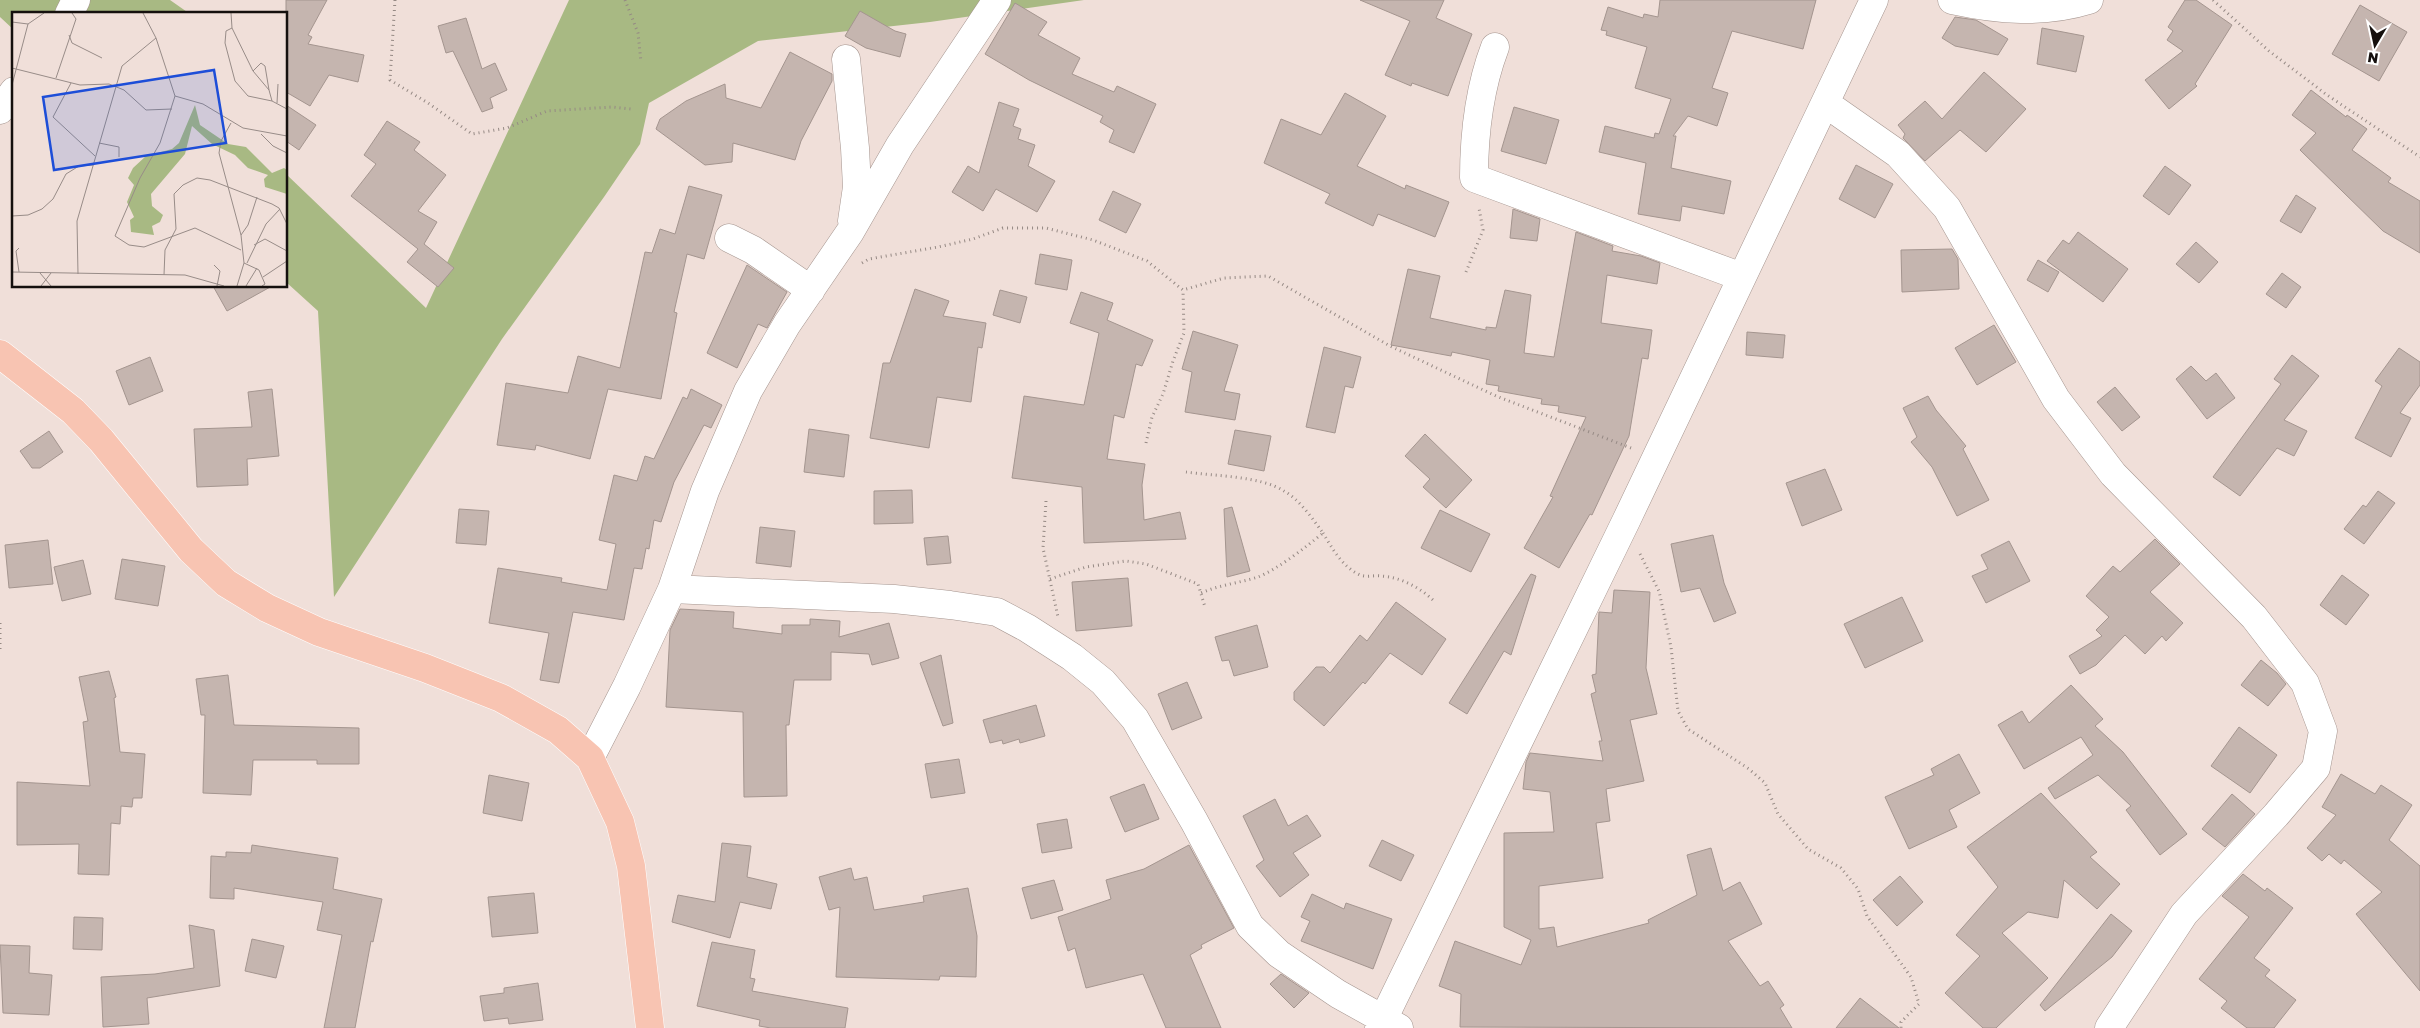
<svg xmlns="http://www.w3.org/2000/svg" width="2420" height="1028" font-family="'Golos Text',sans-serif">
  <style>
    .forest { fill: #a8b983 }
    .building { fill: #c5b5af; stroke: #a4958f }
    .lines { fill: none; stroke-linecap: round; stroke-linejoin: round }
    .minor-casing { stroke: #a5958f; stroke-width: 29 }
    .major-casing { stroke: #fff; stroke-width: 29 }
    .path { stroke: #958984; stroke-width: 3; stroke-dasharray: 1 4; stroke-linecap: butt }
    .minor { stroke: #fff; stroke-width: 28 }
    .major { stroke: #f8c4b2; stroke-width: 28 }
    .inset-road { fill: none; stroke: #988c88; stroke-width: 1 }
    .view { fill: #1d4ed8; fill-opacity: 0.15; stroke: #1d4ed8; stroke-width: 2.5 }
    .inset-edge { fill: none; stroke: #15100e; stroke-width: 2.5 }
  </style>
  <rect width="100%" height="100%" fill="#f0dfd9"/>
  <path class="forest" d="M 0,0 L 170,0 L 190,14 L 14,14 L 14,30 L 0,17 Z
    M 569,0 L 1084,0 L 930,22 L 758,41 L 649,103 L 640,144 L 604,197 L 502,339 L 334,597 L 318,311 L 286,282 L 286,174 L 426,308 Z"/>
  <path class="building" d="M 286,0 L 327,0 L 308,35 L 312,37 L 308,44 L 364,55 L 358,82 L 329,75 L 310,106 L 286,92 Z
    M 1360,0 L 1444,0 L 1436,18 L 1472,34 L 1448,96 L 1412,83 L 1411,86 L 1385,75 L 1410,21 Z
    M 1660,0 L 1816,0 L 1803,49 L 1732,31 L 1712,88 L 1728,93 L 1717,126 L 1688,116 L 1673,136 L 1676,136 L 1671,168 L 1731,181 L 1724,214 L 1682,206 L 1680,221 L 1638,214 L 1646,163 L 1599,152 L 1605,126 L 1654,138 L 1655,133 L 1659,134 L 1671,99 L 1635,88 L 1647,47 L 1606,35 L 1607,31 L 1601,30 L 1608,7 L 1643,18 L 1644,14 L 1658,17 Z
    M 2185,0 L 2196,0 L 2232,25 L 2195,84 L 2197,86 L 2169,109 L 2145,80 L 2183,51 L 2167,40 L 2173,31 L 2168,27 Z
    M 1015,3 L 1047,22 L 1038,35 L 1080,58 L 1072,74 L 1114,92 L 1117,86 L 1156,104 L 1134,153 L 1109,142 L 1114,130 L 1100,122 L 1103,116 L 1029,80 L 985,54 Z
    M 2360,5 L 2407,32 L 2379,81 L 2332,54 Z
    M 860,11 L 895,31 L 906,34 L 900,57 L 866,48 L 845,36 Z
    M 1955,17 L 1976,20 L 2008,39 L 1998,55 L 1955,46 L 1942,38 Z
    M 466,18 L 482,69 L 495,63 L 507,90 L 490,98 L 493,108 L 482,112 L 453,51 L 446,53 L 438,26 Z
    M 2042,28 L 2084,36 L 2076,72 L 2037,64 Z
    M 790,52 L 832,74 L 832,81 L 801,141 L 795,160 L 733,143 L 732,162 L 705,165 L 656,129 L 660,119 L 686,101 L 725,84 L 726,98 L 761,108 Z
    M 1984,72 L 2026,109 L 1986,152 L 1960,130 L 1925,161 L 1903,138 L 1905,134 L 1898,125 L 1925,101 L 1942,119 Z
    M 2311,90 L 2346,117 L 2347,115 L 2367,129 L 2352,150 L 2391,178 L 2388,182 L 2420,201 L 2420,253 L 2383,231 L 2300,150 L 2316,133 L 2292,115 Z
    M 1345,93 L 1386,116 L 1357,166 L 1405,189 L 1406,185 L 1449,202 L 1435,237 L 1378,214 L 1373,226 L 1325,203 L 1330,194 L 1264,163 L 1281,119 L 1321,135 Z
    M 999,102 L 1019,109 L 1013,126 L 1021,129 L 1018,139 L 1035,145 L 1028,166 L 1055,181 L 1037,212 L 996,189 L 983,211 L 952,192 L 968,166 L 979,173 Z
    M 286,105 L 316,125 L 299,150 L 286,141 Z
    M 1514,107 L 1559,120 L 1546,164 L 1501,151 Z
    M 387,121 L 420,142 L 414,150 L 446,175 L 418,211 L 437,222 L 424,244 L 454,268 L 438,287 L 407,262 L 418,249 L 351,196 L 376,164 L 364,155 Z
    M 1856,165 L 1893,184 L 1875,218 L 1839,199 Z
    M 2165,166 L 2191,185 L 2169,215 L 2143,196 Z
    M 689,186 L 722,195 L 704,259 L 687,254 L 674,312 L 677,313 L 661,399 L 608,389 L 590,459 L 536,445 L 535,450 L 497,445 L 506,383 L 568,393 L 578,356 L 620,368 L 645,252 L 652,253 L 660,229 L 675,234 Z
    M 1113,191 L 1141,204 L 1126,233 L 1099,220 Z
    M 2296,195 L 2316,208 L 2301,233 L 2280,221 Z
    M 1513,209 L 1540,219 L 1537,241 L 1510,238 Z
    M 1576,232 L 1613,246 L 1612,251 L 1641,256 L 1660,263 L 1657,284 L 1607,275 L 1601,323 L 1652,330 L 1648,359 L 1642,358 L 1629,436 L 1592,515 L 1590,514 L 1559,568 L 1524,548 L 1553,497 L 1550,496 L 1586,417 L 1558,412 L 1559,406 L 1541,404 L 1542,399 L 1498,391 L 1499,386 L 1486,384 L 1490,360 L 1452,352 L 1451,356 L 1391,345 L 1408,269 L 1440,276 L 1430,318 L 1486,330 L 1486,327 L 1496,328 L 1505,290 L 1531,295 L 1524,353 L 1554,357 Z
    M 2078,232 L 2128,269 L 2103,302 L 2047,261 L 2063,240 L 2069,244 Z
    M 2196,242 L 2218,262 L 2199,283 L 2176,264 Z
    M 1952,249 L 1958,259 L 1959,289 L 1902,292 L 1901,250 Z
    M 1040,254 L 1072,260 L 1067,290 L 1035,284 Z
    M 2038,260 L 2059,272 L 2048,292 L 2027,280 Z
    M 747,265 L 787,292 L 767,328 L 758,324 L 737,368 L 707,353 Z
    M 2282,273 L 2301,287 L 2286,308 L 2266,294 Z
    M 213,286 L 272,286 L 227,311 Z
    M 915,289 L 949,301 L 943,316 L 986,323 L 982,348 L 978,347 L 971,402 L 937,397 L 929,448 L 870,438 L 883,363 L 890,363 Z
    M 1000,290 L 1027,297 L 1020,323 L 993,315 Z
    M 1081,292 L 1113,303 L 1107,320 L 1153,340 L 1142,366 L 1136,364 L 1124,418 L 1114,415 L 1107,459 L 1145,464 L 1142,485 L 1144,520 L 1180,512 L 1186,539 L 1084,543 L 1082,487 L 1012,478 L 1024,396 L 1084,405 L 1099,333 L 1070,323 Z
    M 1994,325 L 2016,362 L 1977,385 L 1955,348 Z
    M 1193,331 L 1238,345 L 1224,391 L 1240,394 L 1235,420 L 1185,412 L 1192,372 L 1182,369 Z
    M 1747,332 L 1785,335 L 1783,358 L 1746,355 Z
    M 1324,347 L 1361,357 L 1353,388 L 1345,386 L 1335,433 L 1306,427 Z
    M 2399,348 L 2420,362 L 2420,385 L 2400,413 L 2411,418 L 2391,457 L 2355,438 L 2382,386 L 2375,381 Z
    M 2292,355 L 2319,376 L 2284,420 L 2307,431 L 2294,456 L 2277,448 L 2240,496 L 2213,477 L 2281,384 L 2274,379 Z
    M 150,357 L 163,391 L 129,405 L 116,371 Z
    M 2191,366 L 2206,381 L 2216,373 L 2235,398 L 2207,419 L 2176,379 Z
    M 2115,387 L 2140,417 L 2122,431 L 2097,402 Z
    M 272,389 L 279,456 L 247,459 L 248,485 L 197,487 L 194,429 L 252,427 L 248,392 Z
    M 691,389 L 722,405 L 711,428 L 704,425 L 674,482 L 661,522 L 654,520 L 649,549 L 646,548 L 642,569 L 634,568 L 624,620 L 573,612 L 559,683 L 540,680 L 549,633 L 489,623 L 498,568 L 562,578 L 561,582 L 607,590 L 616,544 L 599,540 L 614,475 L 637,481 L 645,456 L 654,459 L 683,397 L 687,399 Z
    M 1928,396 L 1936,410 L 1966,446 L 1963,449 L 1989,500 L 1957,516 L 1932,467 L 1911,442 L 1917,437 L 1903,408 Z
    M 809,429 L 849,435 L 844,477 L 804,472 Z
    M 1235,430 L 1271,436 L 1264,471 L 1228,464 Z
    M 49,431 L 63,452 L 40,468 L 32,468 L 20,451 Z
    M 1425,434 L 1472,480 L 1446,508 L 1423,487 L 1430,479 L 1405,456 Z
    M 1825,469 L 1842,510 L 1802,526 L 1786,483 Z
    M 912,490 L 913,523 L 874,524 L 874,491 Z
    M 2378,491 L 2395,503 L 2364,544 L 2344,529 L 2363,505 L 2366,507 Z
    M 1232,507 L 1250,571 L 1227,577 L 1224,509 Z
    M 459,509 L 489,511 L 486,545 L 456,543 Z
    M 1440,510 L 1490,534 L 1471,572 L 1421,548 Z
    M 760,527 L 795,531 L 791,567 L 756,563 Z
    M 1713,535 L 1724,583 L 1736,613 L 1714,622 L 1700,588 L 1681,592 L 1671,544 Z
    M 948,536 L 951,563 L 927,565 L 924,538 Z
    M 2155,539 L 2180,564 L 2150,592 L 2183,623 L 2166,641 L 2162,636 L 2145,654 L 2125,635 L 2096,665 L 2080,674 L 2069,656 L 2102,636 L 2096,630 L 2109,617 L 2086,596 L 2113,566 L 2120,572 Z
    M 48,540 L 53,584 L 9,588 L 5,545 Z
    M 2009,541 L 2030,581 L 1986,603 L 1972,576 L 1988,569 L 1981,555 Z
    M 122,559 L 165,566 L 158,606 L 115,599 Z
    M 83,560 L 91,594 L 62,601 L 54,567 Z
    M 1531,574 L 1536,576 L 1511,655 L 1504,651 L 1467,714 L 1449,703 Z
    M 2342,575 L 2369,595 L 2346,625 L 2320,605 Z
    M 1128,578 L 1132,626 L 1076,631 L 1072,582 Z
    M 1614,590 L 1650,592 L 1646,668 L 1657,714 L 1630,720 L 1644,781 L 1606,789 L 1610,821 L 1596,823 L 1603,878 L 1539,886 L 1539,929 L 1554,927 L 1557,947 L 1649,923 L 1648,920 L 1697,895 L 1687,855 L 1711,848 L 1723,891 L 1740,882 L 1762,924 L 1728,941 L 1760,986 L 1768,981 L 1784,1005 L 1780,1008 L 1792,1028 L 1460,1027 L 1461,994 L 1439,986 L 1455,941 L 1521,965 L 1531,940 L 1504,927 L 1504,833 L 1554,832 L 1550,792 L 1523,789 L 1526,762 L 1530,753 L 1603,761 L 1599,741 L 1602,741 L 1591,694 L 1596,692 L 1592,675 L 1596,674 L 1599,612 L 1612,613 Z
    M 1902,597 L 1923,641 L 1865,668 L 1844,624 Z
    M 1396,602 L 1446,639 L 1422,675 L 1390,653 L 1365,684 L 1363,682 L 1324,726 L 1294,700 L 1294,692 L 1316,667 L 1324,667 L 1330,673 L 1360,635 L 1367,641 Z
    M 680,609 L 734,612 L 733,628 L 782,634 L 782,625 L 810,625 L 810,619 L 840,621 L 839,637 L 889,623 L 899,658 L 872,665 L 869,654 L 831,652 L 831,680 L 794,680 L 789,725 L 786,725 L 787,796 L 744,797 L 743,712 L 666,707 L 670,630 Z
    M 1257,625 L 1268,667 L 1234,676 L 1229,660 L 1222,661 L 1215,637 Z
    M 941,655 L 953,723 L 943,726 L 920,663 Z
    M 2261,660 L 2277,673 L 2286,684 L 2268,706 L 2241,685 Z
    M 109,671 L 116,697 L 114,698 L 120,752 L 145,754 L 142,798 L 133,798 L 132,807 L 121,806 L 120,824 L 111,823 L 109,875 L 78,874 L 79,844 L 17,845 L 17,782 L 90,786 L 83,722 L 88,721 L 79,677 Z
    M 228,675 L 234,725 L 359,728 L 359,764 L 317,764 L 317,760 L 253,760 L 251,795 L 203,793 L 205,715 L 201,715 L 196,679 Z
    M 1187,682 L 1202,718 L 1172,730 L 1158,694 Z
    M 2071,685 L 2103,719 L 2095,726 L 2123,752 L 2187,834 L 2160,855 L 2126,810 L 2131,806 L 2098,775 L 2055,799 L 2048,788 L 2093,755 L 2081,737 L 2024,769 L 1998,725 L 2022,711 L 2029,723 Z
    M 1036,705 L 1045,736 L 1020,743 L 1019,739 L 1003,744 L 1002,740 L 990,743 L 983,720 Z
    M 2239,727 L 2277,755 L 2250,793 L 2211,766 Z
    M 1959,754 L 1980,793 L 1949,810 L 1957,827 L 1909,849 L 1885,797 L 1934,775 L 1931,769 Z
    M 959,759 L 965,793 L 931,798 L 925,764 Z
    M 2341,774 L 2375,794 L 2381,785 L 2412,805 L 2389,840 L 2420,866 L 2420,991 L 2356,914 L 2382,892 L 2344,860 L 2341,864 L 2329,854 L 2322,861 L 2307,848 L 2336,815 L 2322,807 Z
    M 489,775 L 529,783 L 522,821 L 483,813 Z
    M 1144,784 L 1159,819 L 1125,832 L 1110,797 Z
    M 2041,793 L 2097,852 L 2090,857 L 2120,884 L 2097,909 L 2064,880 L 2058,918 L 2028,912 L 2002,933 L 2048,978 L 1996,1028 L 1983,1028 L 1945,993 L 1980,956 L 1956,935 L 1998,887 L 1967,847 Z
    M 2232,794 L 2255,814 L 2225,847 L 2202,829 Z
    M 1275,799 L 1288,826 L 1307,815 L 1321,836 L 1293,853 L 1309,875 L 1280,897 L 1256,866 L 1264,860 L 1243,816 Z
    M 1067,819 L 1072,848 L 1042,853 L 1037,824 Z
    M 1382,840 L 1414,855 L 1401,881 L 1369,866 Z
    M 722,843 L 751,846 L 747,877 L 777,884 L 771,909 L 740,902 L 730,938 L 672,922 L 678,895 L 715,902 Z
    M 252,845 L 338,858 L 333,889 L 382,899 L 373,942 L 371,941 L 355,1028 L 324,1028 L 342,935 L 317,930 L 323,902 L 234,888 L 234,899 L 210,898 L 211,856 L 226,857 L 226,852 L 251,853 Z
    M 1189,845 L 1234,928 L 1201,945 L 1202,948 L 1190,955 L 1221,1028 L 1166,1028 L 1143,974 L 1086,988 L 1075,948 L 1068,951 L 1058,917 L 1111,899 L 1106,880 L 1144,869 Z
    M 851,868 L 854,880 L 867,877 L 874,910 L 924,902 L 923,896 L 968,888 L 977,936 L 976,977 L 940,976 L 939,980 L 836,977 L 840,907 L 829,910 L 819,877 Z
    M 2243,874 L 2265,891 L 2267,888 L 2293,908 L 2254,958 L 2270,970 L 2265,976 L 2296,1000 L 2274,1028 L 2247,1028 L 2221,1008 L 2227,1001 L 2199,979 L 2249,917 L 2222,896 Z
    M 1900,876 L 1923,902 L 1897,926 L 1873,900 Z
    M 1054,880 L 1063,910 L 1031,919 L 1022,888 Z
    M 534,893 L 538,933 L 492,937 L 488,897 Z
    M 1312,894 L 1344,909 L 1346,903 L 1392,919 L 1373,969 L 1301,941 L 1310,921 L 1301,917 Z
    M 2111,914 L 2132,931 L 2112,957 L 2045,1011 L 2040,1005 Z
    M 74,917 L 103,918 L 102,950 L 73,949 Z
    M 189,925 L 214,930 L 220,986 L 147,998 L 149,1024 L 103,1027 L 101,977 L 155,974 L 194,968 Z
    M 252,939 L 284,946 L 276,978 L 245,971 Z
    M 712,942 L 755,950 L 750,978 L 755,979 L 752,991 L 848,1008 L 845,1028 L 771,1028 L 759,1026 L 760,1020 L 697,1006 Z
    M 0,945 L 30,946 L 29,973 L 52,975 L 49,1015 L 3,1013 Z
    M 1281,974 L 1309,993 L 1294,1008 L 1270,984 Z
    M 538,983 L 543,1020 L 509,1024 L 508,1018 L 484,1021 L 480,996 L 504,993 L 504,988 Z
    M 1860,998 L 1899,1028 L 1836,1028 Z"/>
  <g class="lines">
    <g class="minor-casing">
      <path id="minor" d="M 1952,0 C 1998,10 2044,14 2089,0
        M 69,14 L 76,0
        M 1495,47 C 1479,89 1474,133 1474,178 L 1742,277
        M 846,59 L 855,148 L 857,187 L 852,221
        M 1825,103 L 1898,154 L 1947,208 L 2056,399 L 2113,474 L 2254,617 L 2305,683 L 2323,731 L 2316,768 L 2276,815 L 2184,914 L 2109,1028
        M 0,110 L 14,91
        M 729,238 L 753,250 L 811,290
        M 672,589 L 894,599 L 950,605 L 997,612 L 1027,628 L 1072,657 L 1103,682 L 1135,719 L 1194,821 L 1250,926 L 1279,954 L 1338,994 L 1399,1028
        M 590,758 L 627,686 L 672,589 L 705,491 L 748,391 L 787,324 L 850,232 L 900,145 L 997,0
        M 1379,1028 L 1626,521 L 1874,0"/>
    </g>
    <g class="major-casing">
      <path id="major" d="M 0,354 L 73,411 L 101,440 L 191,550 L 226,583 L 267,608 L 319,632 L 425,668 L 501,698 L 558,730 L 590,758 L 620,822 L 631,866 L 650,1028"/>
    </g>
    <path class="path" d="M 395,0 L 390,80 L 428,103 L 472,134 L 507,128 L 547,111 L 612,107 L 631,109
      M 625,0 L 638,33 L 641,62
      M 2213,0 L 2269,51 L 2327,95 L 2420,157
      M 862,263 L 869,259 L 938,247 L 973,239 L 1003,228 L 1046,228 L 1093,240 L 1147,261 L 1183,290 L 1224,278 L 1268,276 L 1390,346 L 1496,396 L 1631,448
      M 1466,272 L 1483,230 L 1479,208
      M 1146,443 L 1152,417 L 1163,394 L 1173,361 L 1184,333 L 1183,290
      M 1186,472 C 1214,476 1261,476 1284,491 C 1300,500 1312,518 1323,533 C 1306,547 1278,569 1258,577 C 1239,583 1219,585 1201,593
      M 1046,501 L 1043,548 L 1058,617
      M 1323,533 C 1332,548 1342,566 1358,574 C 1365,578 1373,575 1381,576 C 1400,577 1419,587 1433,600
      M 1640,554 L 1659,591 L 1671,647 L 1678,711 L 1688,729 L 1749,769 L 1765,783 L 1778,814 L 1808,849 L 1841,868 L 1858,889 L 1867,916 L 1911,977 L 1919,1004 L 1901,1022 L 1901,1028
      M 1050,579 L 1086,567 L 1126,561 L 1146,564 L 1198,584 L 1205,607
      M 0,623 L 0,653"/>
    <use href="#minor" class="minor"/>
    <use href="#major" class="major"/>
  </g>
  <g transform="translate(12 12)">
    <rect width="275" height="275" fill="#f0dfd9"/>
    <path d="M 183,93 L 188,113 L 216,132 L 234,135 L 260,161 L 272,156 L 275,158 L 275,182 L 253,175 L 252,167 L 256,163 L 236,156 L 223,143 L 200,132 L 180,114 L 173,142 L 139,182 L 140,194 L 151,203 L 148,210 L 140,214 L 142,223 L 119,220 L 118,208 L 122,205 L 115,190 L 122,173 L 116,166 L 121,156 L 134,144 L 160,137 L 167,131 Z" fill="#a8b983"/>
    <path class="inset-road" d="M 131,1 L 144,26 L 163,84 L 191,92 L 231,116 L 275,124M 219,1 L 220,16 L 241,59 L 257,78 L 260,89 L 275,97M 0,10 L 16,12 L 32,1M 220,16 L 214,19 L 213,31 L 223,69 L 236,84 L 260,89M 57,23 L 60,31 L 90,46M 0,56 L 68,73 L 97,72 L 112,78 L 134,98 L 160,97M 241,59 L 249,51 L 253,54 L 257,78M 44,66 L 64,7 L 60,1M 59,71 L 41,105 L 83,144M 0,73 L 16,12M 163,84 L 148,131 L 128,166 L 103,224 L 117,233 L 132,235 L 183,216 L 229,238M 265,91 L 266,72M 219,111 L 209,129 L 207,141 L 229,223 L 232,251 L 225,274M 249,122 L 261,134 L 275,141M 87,131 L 107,135 L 107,145M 0,204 L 16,203 L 30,197 L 41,187 L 54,162 L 67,154 L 81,153M 229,223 L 236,213 L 245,185M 242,233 L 253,227 L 275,239M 232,251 L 247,258 L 253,272 L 250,274M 235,251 L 254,212 L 268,197M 202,253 L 208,259 L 205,274M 0,260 L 173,263 L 212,274M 7,260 L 4,239 L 7,236M 28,261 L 39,274M 66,262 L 65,209 L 110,54 L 144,26M 152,263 L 153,238 L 164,217 L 162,182 L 171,173 L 185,166 L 198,168 L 260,192 L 267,196 L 275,212M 251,265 L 275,249M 29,274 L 39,261M 234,274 L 245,256"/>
    <path class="view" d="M 202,58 L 214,131 L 42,158 L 31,85 Z"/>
    <rect width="275" height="275" class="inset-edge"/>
  </g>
  <g transform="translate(2375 45) rotate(189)" stroke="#ffffff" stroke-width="4" paint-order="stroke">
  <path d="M0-4L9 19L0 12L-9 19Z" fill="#15100e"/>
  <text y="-8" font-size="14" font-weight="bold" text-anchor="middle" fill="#15100e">N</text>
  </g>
</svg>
